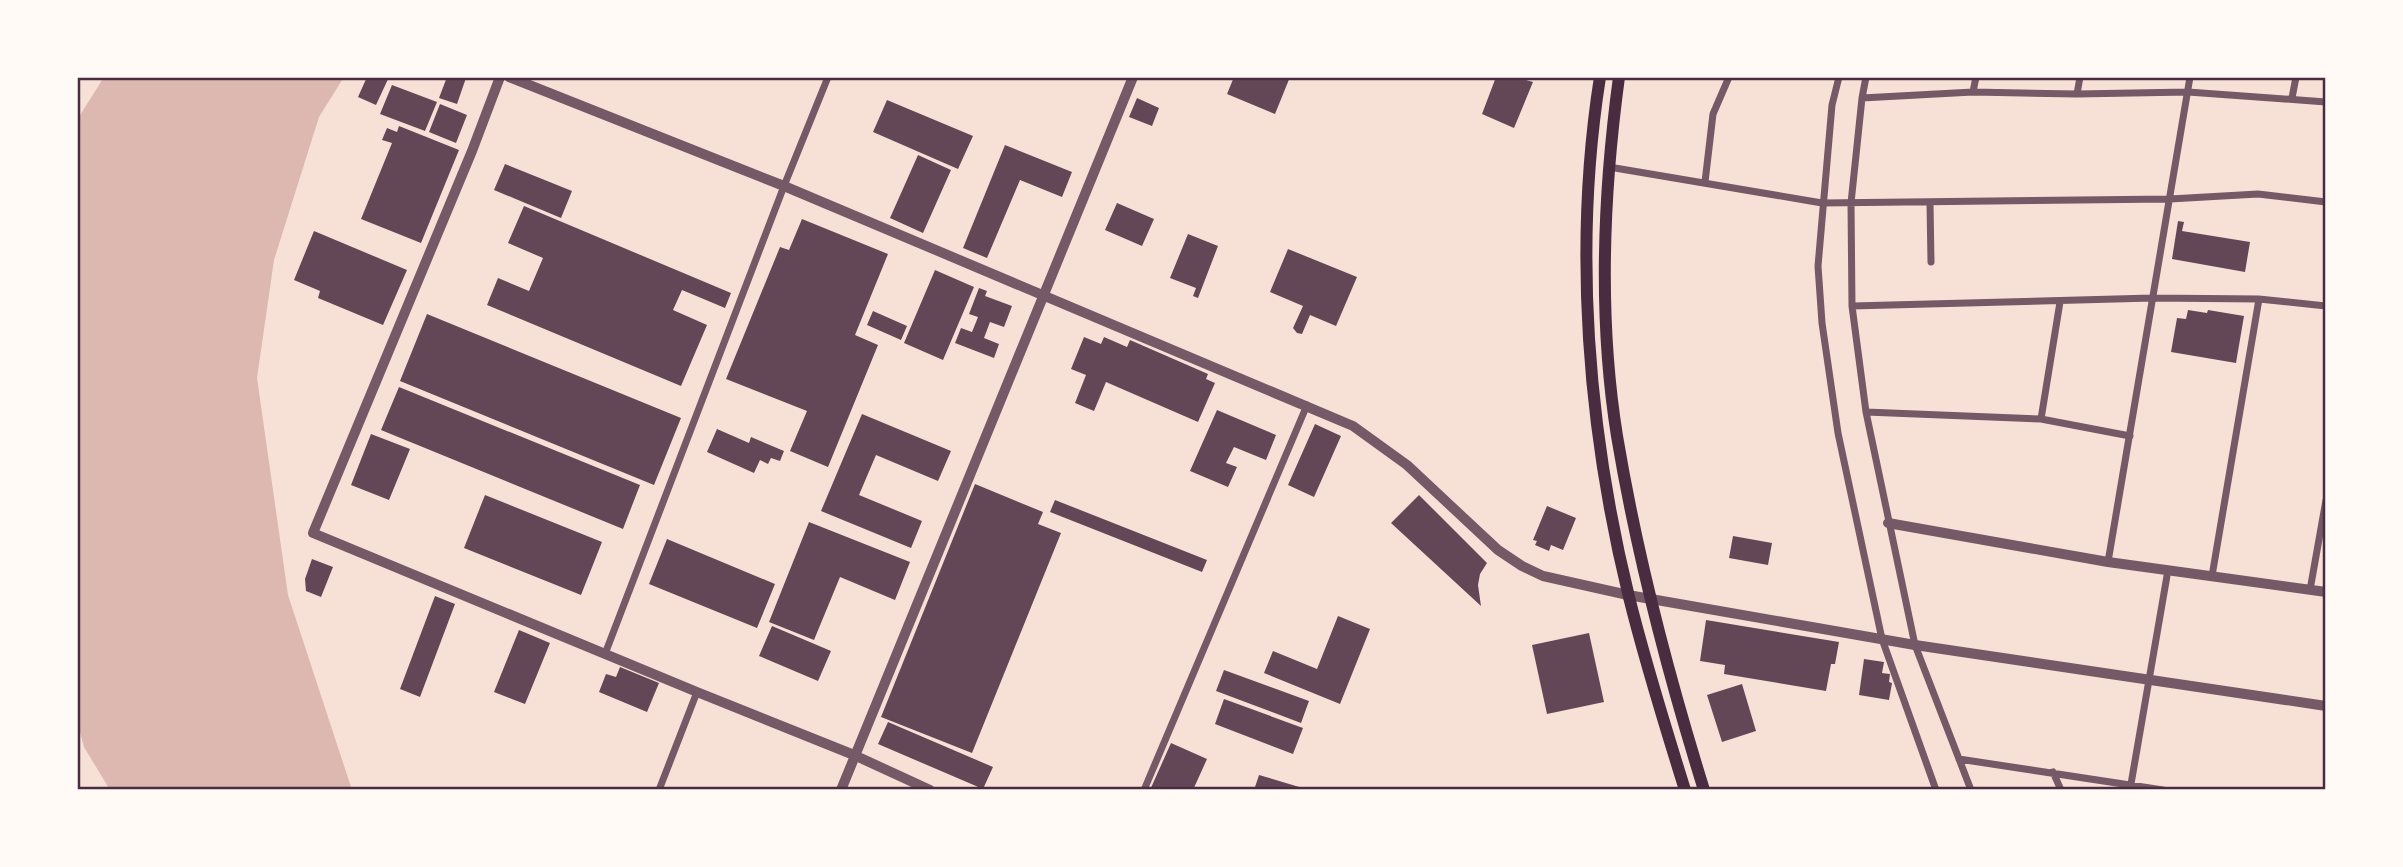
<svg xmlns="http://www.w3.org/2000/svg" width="2403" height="867" font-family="'Fira Sans Condensed',sans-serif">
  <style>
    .water { fill: #dcb8b0 }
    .building { fill: #644757 }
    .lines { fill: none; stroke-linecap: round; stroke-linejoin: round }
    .minor { stroke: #755966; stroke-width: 7 }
    .tertiary { stroke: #755966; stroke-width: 10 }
    .trunk { stroke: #4a2c40; stroke-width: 12 }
    .neatline { fill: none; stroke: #4a2c40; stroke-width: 2.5 }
  </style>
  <rect width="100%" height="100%" fill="#f7e1d7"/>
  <path class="water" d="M 104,77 L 344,77 L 319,117 L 274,260 L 257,378 L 288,595 L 352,790 L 110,790 L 84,747 L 77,721 L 77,120 Z"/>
  <path class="building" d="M 367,77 L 389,77 L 376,105 L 358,97 Z
    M 447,77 L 466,78 L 457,104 L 439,98 Z
    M 1234,77 L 1290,77 L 1275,114 L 1227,94 Z
    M 1496,77 L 1527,77 L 1526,80 L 1533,82 L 1514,128 L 1482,114 Z
    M 392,85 L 437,102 L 425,131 L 380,114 Z
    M 1137,98 L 1159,108 L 1152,126 L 1129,117 Z
    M 887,100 L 973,136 L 958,169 L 873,132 Z
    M 440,104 L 467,115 L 456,143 L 429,132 Z
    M 399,126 L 459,150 L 421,243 L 361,219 L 392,143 L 382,140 L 387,128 L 397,132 Z
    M 1005,145 L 1072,172 L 1062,197 L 1020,180 L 987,258 L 963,248 Z
    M 918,155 L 951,170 L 923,233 L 890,218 Z
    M 505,164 L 572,191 L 561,218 L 494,190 Z
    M 1117,203 L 1154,219 L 1142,246 L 1105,230 Z
    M 524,206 L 731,293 L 725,308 L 682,290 L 673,310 L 707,325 L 681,386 L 487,305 L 498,278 L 529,291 L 543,258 L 508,243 Z
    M 802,219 L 888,254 L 855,335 L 878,345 L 828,467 L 790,451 L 807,411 L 726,379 L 780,247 L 789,250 Z
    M 2178,221 L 2184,222 L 2182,231 L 2250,242 L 2245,272 L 2172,259 Z
    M 314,231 L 407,270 L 383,325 L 318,298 L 320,291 L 294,280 Z
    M 1188,234 L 1218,246 L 1198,298 L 1193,296 L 1196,288 L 1170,278 Z
    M 1288,249 L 1357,277 L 1336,326 L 1310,315 L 1302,334 L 1297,333 L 1293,328 L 1303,306 L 1270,292 Z
    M 935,270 L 974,287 L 943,360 L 904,343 Z
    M 979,288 L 987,291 L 985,296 L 1012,306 L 1004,327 L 990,322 L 984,338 L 999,344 L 994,358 L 955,343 L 961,328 L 972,332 L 978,317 L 969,314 Z
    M 2188,310 L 2207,313 L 2208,310 L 2244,316 L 2236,363 L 2171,352 L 2177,318 L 2186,319 Z
    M 873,311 L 907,326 L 901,340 L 867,325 Z
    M 427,314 L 681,418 L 654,485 L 400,381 Z
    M 1084,337 L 1101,344 L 1104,337 L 1127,347 L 1130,340 L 1208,374 L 1206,379 L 1215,383 L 1198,422 L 1106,382 L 1094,411 L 1075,403 L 1086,375 L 1071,369 Z
    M 399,387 L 640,485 L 623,529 L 381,430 Z
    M 1217,410 L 1276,435 L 1266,460 L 1234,447 L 1226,463 L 1237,467 L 1228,487 L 1190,471 Z
    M 862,414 L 951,451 L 938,481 L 876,455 L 859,495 L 922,521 L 911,548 L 821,511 Z
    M 1315,424 L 1341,436 L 1314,497 L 1288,485 Z
    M 717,429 L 749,443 L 751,437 L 784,451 L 780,461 L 771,458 L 768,464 L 760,460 L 754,473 L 707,452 Z
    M 371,434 L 410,449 L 389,500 L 351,485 Z
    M 975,484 L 1043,512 L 1038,524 L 1061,533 L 972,753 L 881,717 Z
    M 485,495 L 602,542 L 581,595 L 464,548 Z
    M 1419,495 L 1487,563 L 1480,574 L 1478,585 L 1481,606 L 1391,523 Z
    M 1055,500 L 1207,560 L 1202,572 L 1050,512 Z
    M 1547,506 L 1576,518 L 1563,550 L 1551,545 L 1549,551 L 1535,545 L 1537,541 L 1533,540 Z
    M 809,522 L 910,562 L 895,600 L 840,577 L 814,640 L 769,622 Z
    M 1733,536 L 1772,543 L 1768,565 L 1729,558 Z
    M 667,539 L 775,584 L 757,628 L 649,584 Z
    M 312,559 L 333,567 L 321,597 L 306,591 L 305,579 Z
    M 435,596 L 455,604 L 420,697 L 400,689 Z
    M 1338,616 L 1370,629 L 1340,704 L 1264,673 L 1273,651 L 1317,669 Z
    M 1706,620 L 1839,642 L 1835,664 L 1831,664 L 1826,691 L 1724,674 L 1725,665 L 1700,661 Z
    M 772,626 L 831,651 L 818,681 L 759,656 Z
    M 519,630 L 550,643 L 525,704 L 494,692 Z
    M 1589,633 L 1604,702 L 1547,714 L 1532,645 Z
    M 1864,659 L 1884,662 L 1882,673 L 1890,674 L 1889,682 L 1892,683 L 1889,700 L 1859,695 Z
    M 620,667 L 659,683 L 647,712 L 599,692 L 606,674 L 616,677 Z
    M 1224,670 L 1309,701 L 1301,723 L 1216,691 Z
    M 1742,684 L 1756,731 L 1722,742 L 1707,695 Z
    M 1224,699 L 1303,728 L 1293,754 L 1215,724 Z
    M 888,722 L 993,767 L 983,789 L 878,744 Z
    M 1171,743 L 1207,759 L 1193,790 L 1150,790 Z
    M 1259,775 L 1306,789 L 1306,790 L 1254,790 Z"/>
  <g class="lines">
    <path class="minor" d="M 1839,77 L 1832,105 L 1818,266 L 1822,323 L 1838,433 L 1882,639 L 1936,790
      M 1866,77 L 1862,98 L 1851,203 L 1852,306 L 1866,412 L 1915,645 L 1971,790
      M 1973,92 L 1976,77
      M 2077,94 L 2080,77
      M 1862,98 L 1973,92 L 2077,94 L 2188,92 L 2326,102
      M 2292,98 L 2296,77
      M 1609,167 L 1822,203 L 2170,199 L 2258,194 L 2326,202
      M 1705,182 L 1713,114 L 1729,77
      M 1930,203 L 1931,262
      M 1852,306 L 2152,298 L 2259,299 L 2326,306
      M 1866,412 L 2041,419 L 2130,436
      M 2041,419 L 2060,302
      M 2108,562 L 2190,77
      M 2212,576 L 2259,299
      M 2310,590 L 2326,500
      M 605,654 L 784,186 L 828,77
      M 1959,759 L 2163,790
      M 2053,772 L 2061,790
      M 2131,784 L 2168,570
      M 659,790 L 697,692
      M 1144,790 L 1307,405"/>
    <path class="tertiary" d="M 500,77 L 472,151 L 313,533 L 697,692 L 854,755 L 930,790
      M 509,77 L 784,186 L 1353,426 L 1407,465 L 1498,550 L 1522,566 L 1543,576 L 1628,595 L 1915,645 L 2326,706
      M 1888,523 L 2108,562 L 2326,592
      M 841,790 L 1133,77"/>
    <path class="trunk" d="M 1600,77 C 1573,248 1588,430 1629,597 C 1645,662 1665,726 1685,790
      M 1619,77 C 1603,195 1598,318 1617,436 C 1637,556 1668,674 1704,790"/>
  </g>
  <rect width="2403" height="867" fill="none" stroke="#fffaf5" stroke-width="158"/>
  <rect x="79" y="79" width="2245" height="709" class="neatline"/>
</svg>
